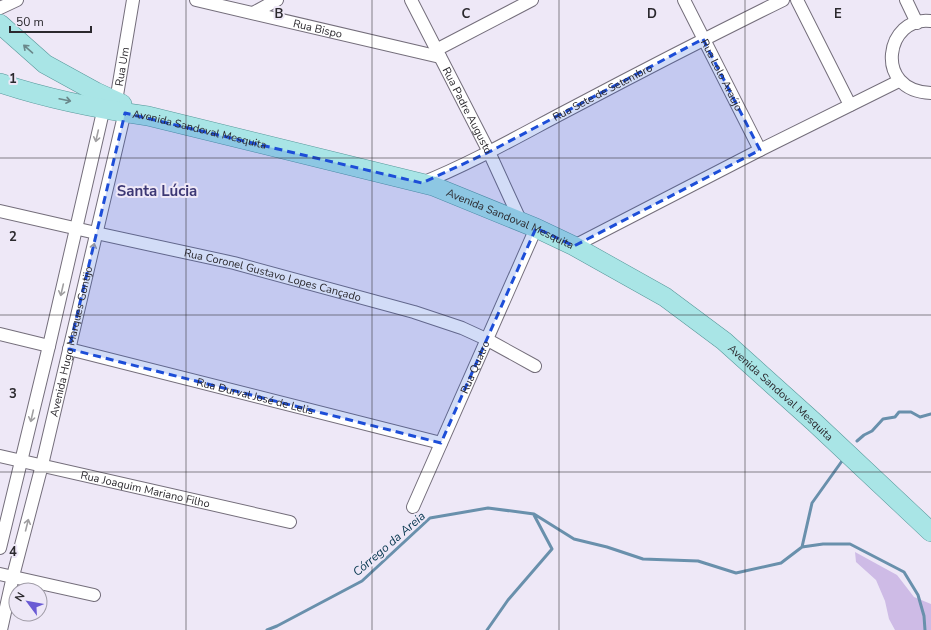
<svg xmlns="http://www.w3.org/2000/svg" width="931" height="630" font-family="'Nunito Sans',sans-serif">
  <style>
    .green { fill: #cebbe6 }
    .lines { fill: none; stroke-linecap: round; stroke-linejoin: round }
    .stream { stroke: #6990ac; stroke-width: 3 }
    .street-casing { stroke: #746e7b; stroke-width: 14 }
    .primary-casing { stroke: #58989b; stroke-width: 20 }
    .street { stroke: #fff; stroke-width: 12 }
    .primary { stroke: #a9e5e6; stroke-width: 19 }
    .oneway { stroke: #6a878a }
    .oneway2 { stroke: #a09fa1 }
    .marked { fill: #1d4ed8; fill-opacity: 0.2; stroke: #1d4ed8; stroke-width: 3; stroke-dasharray: 8 5; stroke-linejoin: round }
    .grid { fill: none; stroke: #2b292e; stroke-width: 1; stroke-opacity: 0.55 }
    .labels { text-anchor: middle; stroke-width: 4; stroke-linejoin: round; paint-order: stroke }
    .street-label { font-size: 11px; fill: #2b292e; stroke: #eee8f7 }
    .water-label { font-size: 12px; font-style: italic; fill: #03344d; stroke: #eee8f7 }
    .district-label { font-size: 15px; font-weight: bold; fill: #3d3874; stroke: #eee8f7 }
    .grid-label { font-size: 13px; text-anchor: middle; font-weight: bold; fill: #2b292e; stroke: #eee8f7; stroke-width: 4; stroke-linejoin: round; paint-order: stroke }
  </style>
  <rect width="100%" height="100%" fill="#eee8f7"/>
  <path class="green" d="M 855,552 L 897,575 L 914,597 L 931,604 L 931,630 L 895,630 L 889,619 L 885,601 L 876,580 L 856,562 Z"/>
  <g class="lines">
    <path class="stream" d="M 857,441 L 864,435 L 872,431 L 883,419 L 895,417 L 899,412 L 911,412 L 920,417 L 931,414
      M 802,547 L 823,544 L 850,544 L 904,572 L 918,595 L 924,616 L 925,630
      M 267,630 L 277,626 L 362,581 L 430,518 L 488,508 L 534,514 L 574,539 L 607,547 L 643,559 L 698,561 L 736,573 L 781,563 L 802,547 L 812,503 L 842,461
      M 487,630 L 508,600 L 552,549 L 534,515"/>
    <g class="street-casing">
      <g id="street">
        <path id="s1" d="M 196,0 L 440,57"/>
        <path id="s2" d="M 411,0 L 489,152 L 521,222"/>
        <path id="s3" d="M 684,0 L 760,150"/>
        <path d="M 797,0 L 850,105"/>
        <path d="M 906,0 L 917,23"/>
        <path d="M 0,8 L 17,0"/>
        <path d="M 253,13 L 277,0"/>
        <path d="M 931,21 C 886,15 872,91 931,93"/>
        <path d="M 436,50 L 532,0"/>
        <path id="s4" d="M 115,107 L 133,0"/>
        <path id="s5" d="M 422,183 C 474,162 522,134 572,108 C 642,71 712,35 783,0"/>
        <path id="s6" d="M 0,211 L 96,233 L 234,263 L 414,312 L 462,328 L 486,339 L 535,366"/>
        <path d="M 574,246 L 760,150 L 899,81"/>
        <path d="M 0,334 L 49,346"/>
        <path id="s7" d="M 69,349 L 441,443"/>
        <path id="s8" d="M 0,456 L 290,522"/>
        <path id="s9" d="M 413,507 L 536,228"/>
        <path d="M 0,548 L 49,346 L 105,103"/>
        <path d="M 0,574 L 94,595"/>
        <path id="s10" d="M 1,630 L 13,576 L 42,465 L 126,107"/>
      </g>
    </g>
    <g class="primary-casing">
      <g id="primary">
        <path d="M 0,24 L 45,64 L 96,92 L 122,104"/>
        <path id="s11" d="M 0,83 C 48,99 98,109 148,116 L 433,186 L 536,228 L 574,246 L 665,297 L 724,341 L 814,422 L 931,532"/>
      </g>
    </g>
    <use href="#street" class="street"/>
    <use href="#primary" class="primary"/>
  </g>
  <defs><path id="oneway-shaft" d="M-6 0H5M1.5-3L5.5 0L1.5 3" fill="none" stroke-width="1.6" stroke-linecap="round" stroke-linejoin="round"/></defs>
  <g class="oneway">
    <use href="#oneway-shaft" transform="translate(28 49) rotate(-139)"/>
    <use href="#oneway-shaft" transform="translate(65 100) rotate(12)"/>
  </g>
  <g class="oneway2">
    <use href="#oneway-shaft" transform="translate(97 136) rotate(103)"/>
    <use href="#oneway-shaft" transform="translate(93 249) rotate(-77)"/>
    <use href="#oneway-shaft" transform="translate(62 290) rotate(103)"/>
    <use href="#oneway-shaft" transform="translate(32 416) rotate(103)"/>
    <use href="#oneway-shaft" transform="translate(27 525) rotate(-76)"/>
  </g>
  <path class="marked" d="M 703,39 L 760,150 L 574,246 L 536,228 L 441,443 L 69,349 L 125,113 L 422,183 L 489,152 Z"/>
  <path class="grid" d="M 186,0 L 186,630M 372,0 L 372,630M 559,0 L 559,630M 745,0 L 745,630M 0,158 L 931,158M 0,315 L 931,315M 0,472 L 931,472"/>
  <g class="labels">
    <g class="street-label">
      <text dy="4" stroke="none"><textPath href="#s1" startOffset="125">Rua Bispo</textPath></text>
      <text dy="4" stroke="none"><textPath href="#s4" startOffset="41">Rua Um</textPath></text>
      <text dy="4" stroke="none"><textPath href="#s3" startOffset="84">Rua Lolo Araújo</textPath></text>
      <text dy="4" stroke="none"><textPath href="#s5" startOffset="202">Rua Sete de Setembro</textPath></text>
      <text dy="4" stroke="none"><textPath href="#s2" startOffset="124">Rua Padre Augusto</textPath></text>
      <text dy="4" stroke="none"><textPath href="#s11" startOffset="205">Avenida Sandoval Mesquita</textPath></text>
      <text dy="4" stroke="none"><textPath href="#s11" startOffset="529">Avenida Sandoval Mesquita</textPath></text>
      <text dy="4" stroke="none"><textPath href="#s6" startOffset="280">Rua Coronel Gustavo Lopes Cançado</textPath></text>
      <text dy="4" stroke="none"><textPath href="#s10" startOffset="297">Avenida Hugo Marques Gontijo</textPath></text>
      <text dy="4" stroke="none"><textPath href="#s9" startOffset="153">Rua Quatro</textPath></text>
      <text dy="4" stroke="none"><textPath href="#s11" startOffset="853">Avenida Sandoval Mesquita</textPath></text>
      <text dy="4" stroke="none"><textPath href="#s7" startOffset="192">Rua Durval José de Lelis</textPath></text>
      <text dy="4" stroke="none"><textPath href="#s8" startOffset="149">Rua Joaquim Mariano Filho</textPath></text>
    </g>
    <g class="water-label">
      <text transform="translate(389 544) rotate(-41)" y="4">Córrego da Areia</text>
    </g>
    <g class="district-label">
      <text x="157" y="196">Santa Lúcia</text>
    </g>
  </g>
  <g class="grid-label">
    <text x="279" y="18">B</text>
    <text x="466" y="18">C</text>
    <text x="652" y="18">D</text>
    <text x="838" y="18">E</text>
    <text x="13" y="83">1</text>
    <text x="13" y="241">2</text>
    <text x="13" y="398">3</text>
    <text x="13" y="556">4</text>
  </g>
  <g transform="translate(28 602) rotate(302)"><circle r="19" fill="#eee8f7" stroke="#a09ca7"/>
  <path d="M0-3L7 15L0 10L-7 15Z" fill="#6a5bd4"/>
  <text y="-6" font-size="11" font-weight="bold" text-anchor="middle" fill="#2b292e">N</text>
  </g>
  <path d="M10 26v6h81v-6" fill="none" stroke="#2b292e" stroke-width="2"/>
  <text x="16" y="26" font-size="12" fill="#2b292e" stroke="#eee8f7" stroke-width="3" paint-order="stroke">50 m</text>
</svg>
